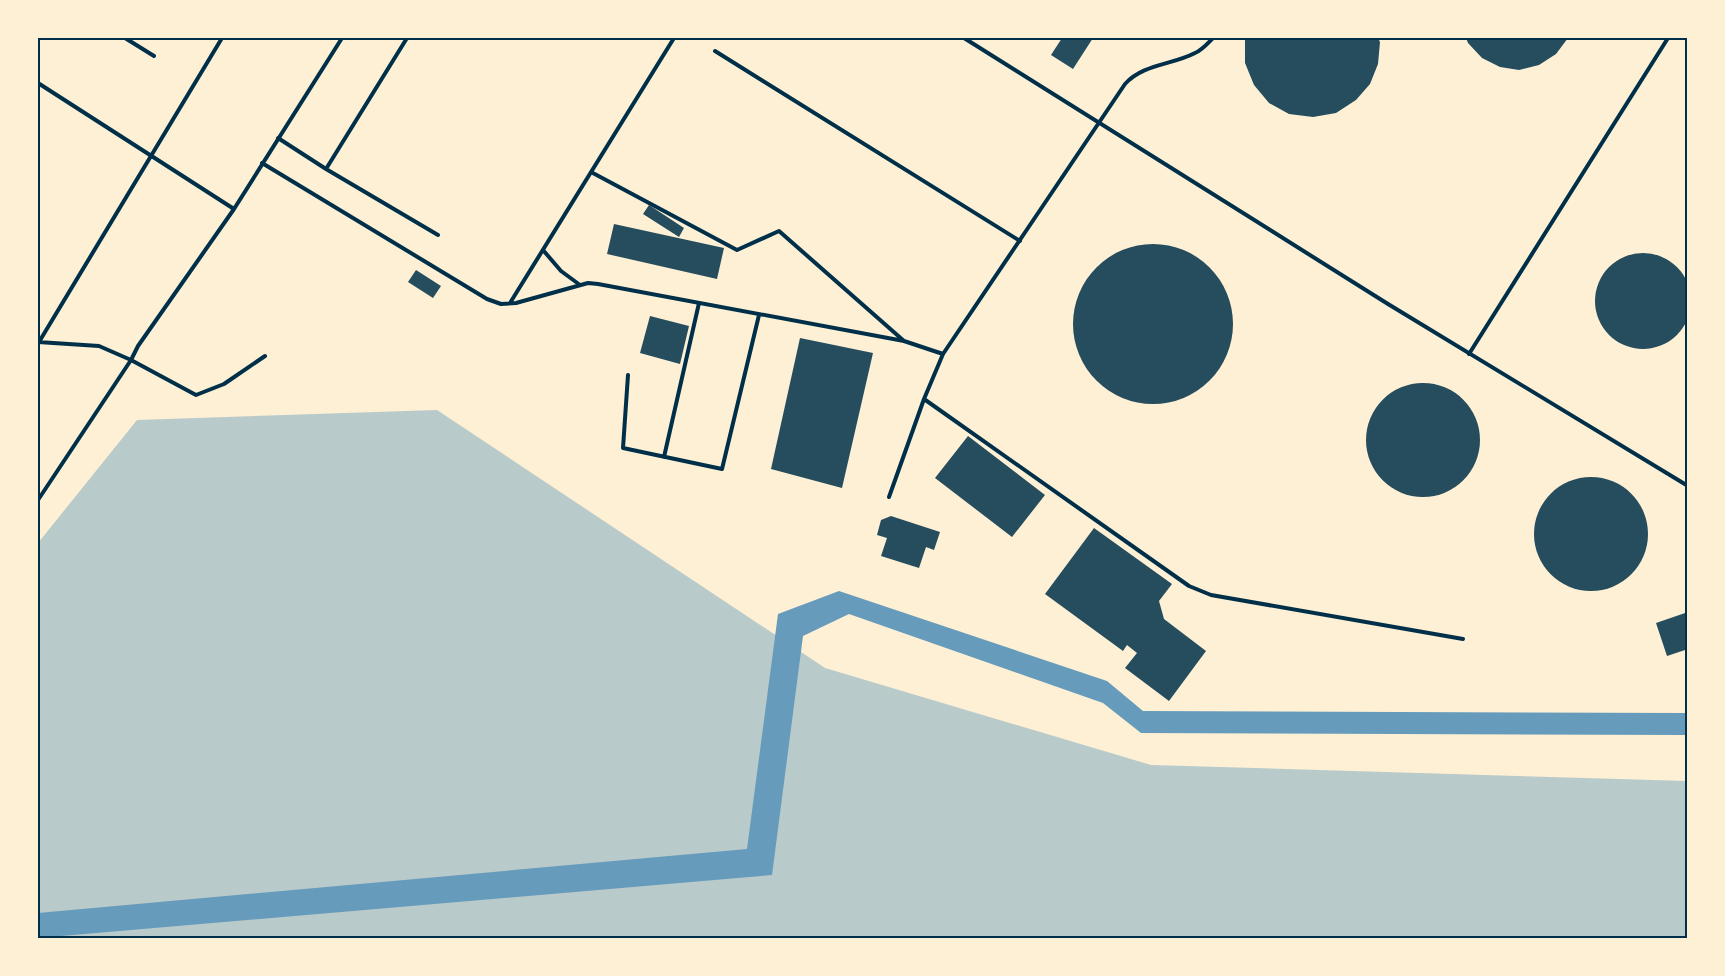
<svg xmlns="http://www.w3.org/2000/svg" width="1725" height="976" font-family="Signika,sans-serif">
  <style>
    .green { fill: #b9caca }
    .water { fill: #669bbc }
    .building { fill: #264d5e }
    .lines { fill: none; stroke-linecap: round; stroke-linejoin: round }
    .service { stroke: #003049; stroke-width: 4 }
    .neatline { fill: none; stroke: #003049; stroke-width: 2 }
  </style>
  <rect width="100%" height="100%" fill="#fdf0d5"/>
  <path class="green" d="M 437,410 L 825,668 L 1151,765 L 1687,781 L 1687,938 L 38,938 L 38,543 L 137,420 Z"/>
  <path class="water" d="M 839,591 L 1107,681 L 1143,711 L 1687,713 L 1687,735 L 1141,733 L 1103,703 L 849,614 L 803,636 L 772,875 L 38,938 L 38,913 L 747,849 L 778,614 Z"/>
  <path class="building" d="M 1062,38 L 1093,38 L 1073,69 L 1051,55 Z
    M 1245,38 L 1378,38 L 1380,42 L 1378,64 L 1370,84 L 1356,100 L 1336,113 L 1313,117 L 1289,114 L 1269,103 L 1254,85 L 1245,63 Z
    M 1466,38 L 1568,38 L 1556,54 L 1539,65 L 1519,70 L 1500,67 L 1482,58 L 1468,43 Z
    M 649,205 L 684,228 L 679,237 L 643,214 Z
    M 614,224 L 724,248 L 717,279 L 607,254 Z
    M1073 324a80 80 0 1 1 160 0a80 80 0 1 1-160 0Z
    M1595 301a48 48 0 1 1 96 0a48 48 0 1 1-96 0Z
    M 416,270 L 441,286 L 433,298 L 408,282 Z
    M 650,316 L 689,326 L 680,364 L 640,353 Z
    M 800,338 L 873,353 L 842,488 L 771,469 Z
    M1366 440a57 57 0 1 1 114 0a57 57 0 1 1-114 0Z
    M 968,436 L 1045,495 L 1012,537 L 935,478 Z
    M1534 534a57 57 0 1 1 114 0a57 57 0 1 1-114 0Z
    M 891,516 L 940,532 L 934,550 L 926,547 L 919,568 L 881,556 L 887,538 L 877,535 L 881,520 Z
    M 1094,528 L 1172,584 L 1159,601 L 1164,619 L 1206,651 L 1169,701 L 1125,668 L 1137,653 L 1127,645 L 1123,651 L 1045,594 Z
    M 1688,612 L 1688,649 L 1667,656 L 1656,623 Z"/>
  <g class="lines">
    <path class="service" d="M 125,38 L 154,56
      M 964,38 L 1388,304 L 1688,486
      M 715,51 L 1020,241
      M 38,83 L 234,209
      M 278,138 L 326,169 L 438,235
      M 262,163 L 487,299 L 501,304 L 516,303 L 588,283 L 598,284 L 904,341 L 943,354
      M 326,169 L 407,38
      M 591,172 L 737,250 L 779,231 L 904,341
      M 543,250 L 561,271 L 580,285
      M 510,303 L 674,38
      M 38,342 L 99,346 L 131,360 L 196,395 L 224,384 L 265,356
      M 39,342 L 222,38
      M 1469,354 L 1668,38
      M 628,375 L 623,448 L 722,469 L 759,315
      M 924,399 L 1189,586 L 1211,595 L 1463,639
      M 664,457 L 699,303
      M 889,497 L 924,399 L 943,354 L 1125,84 C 1143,64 1172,65 1195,53 C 1202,50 1208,43 1213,38
      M 38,500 L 131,360 L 138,346 L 234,209 L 342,38"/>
  </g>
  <rect width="1725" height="976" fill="none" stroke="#fdf0d5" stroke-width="78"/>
  <rect x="39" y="39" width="1647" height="898" class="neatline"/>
</svg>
